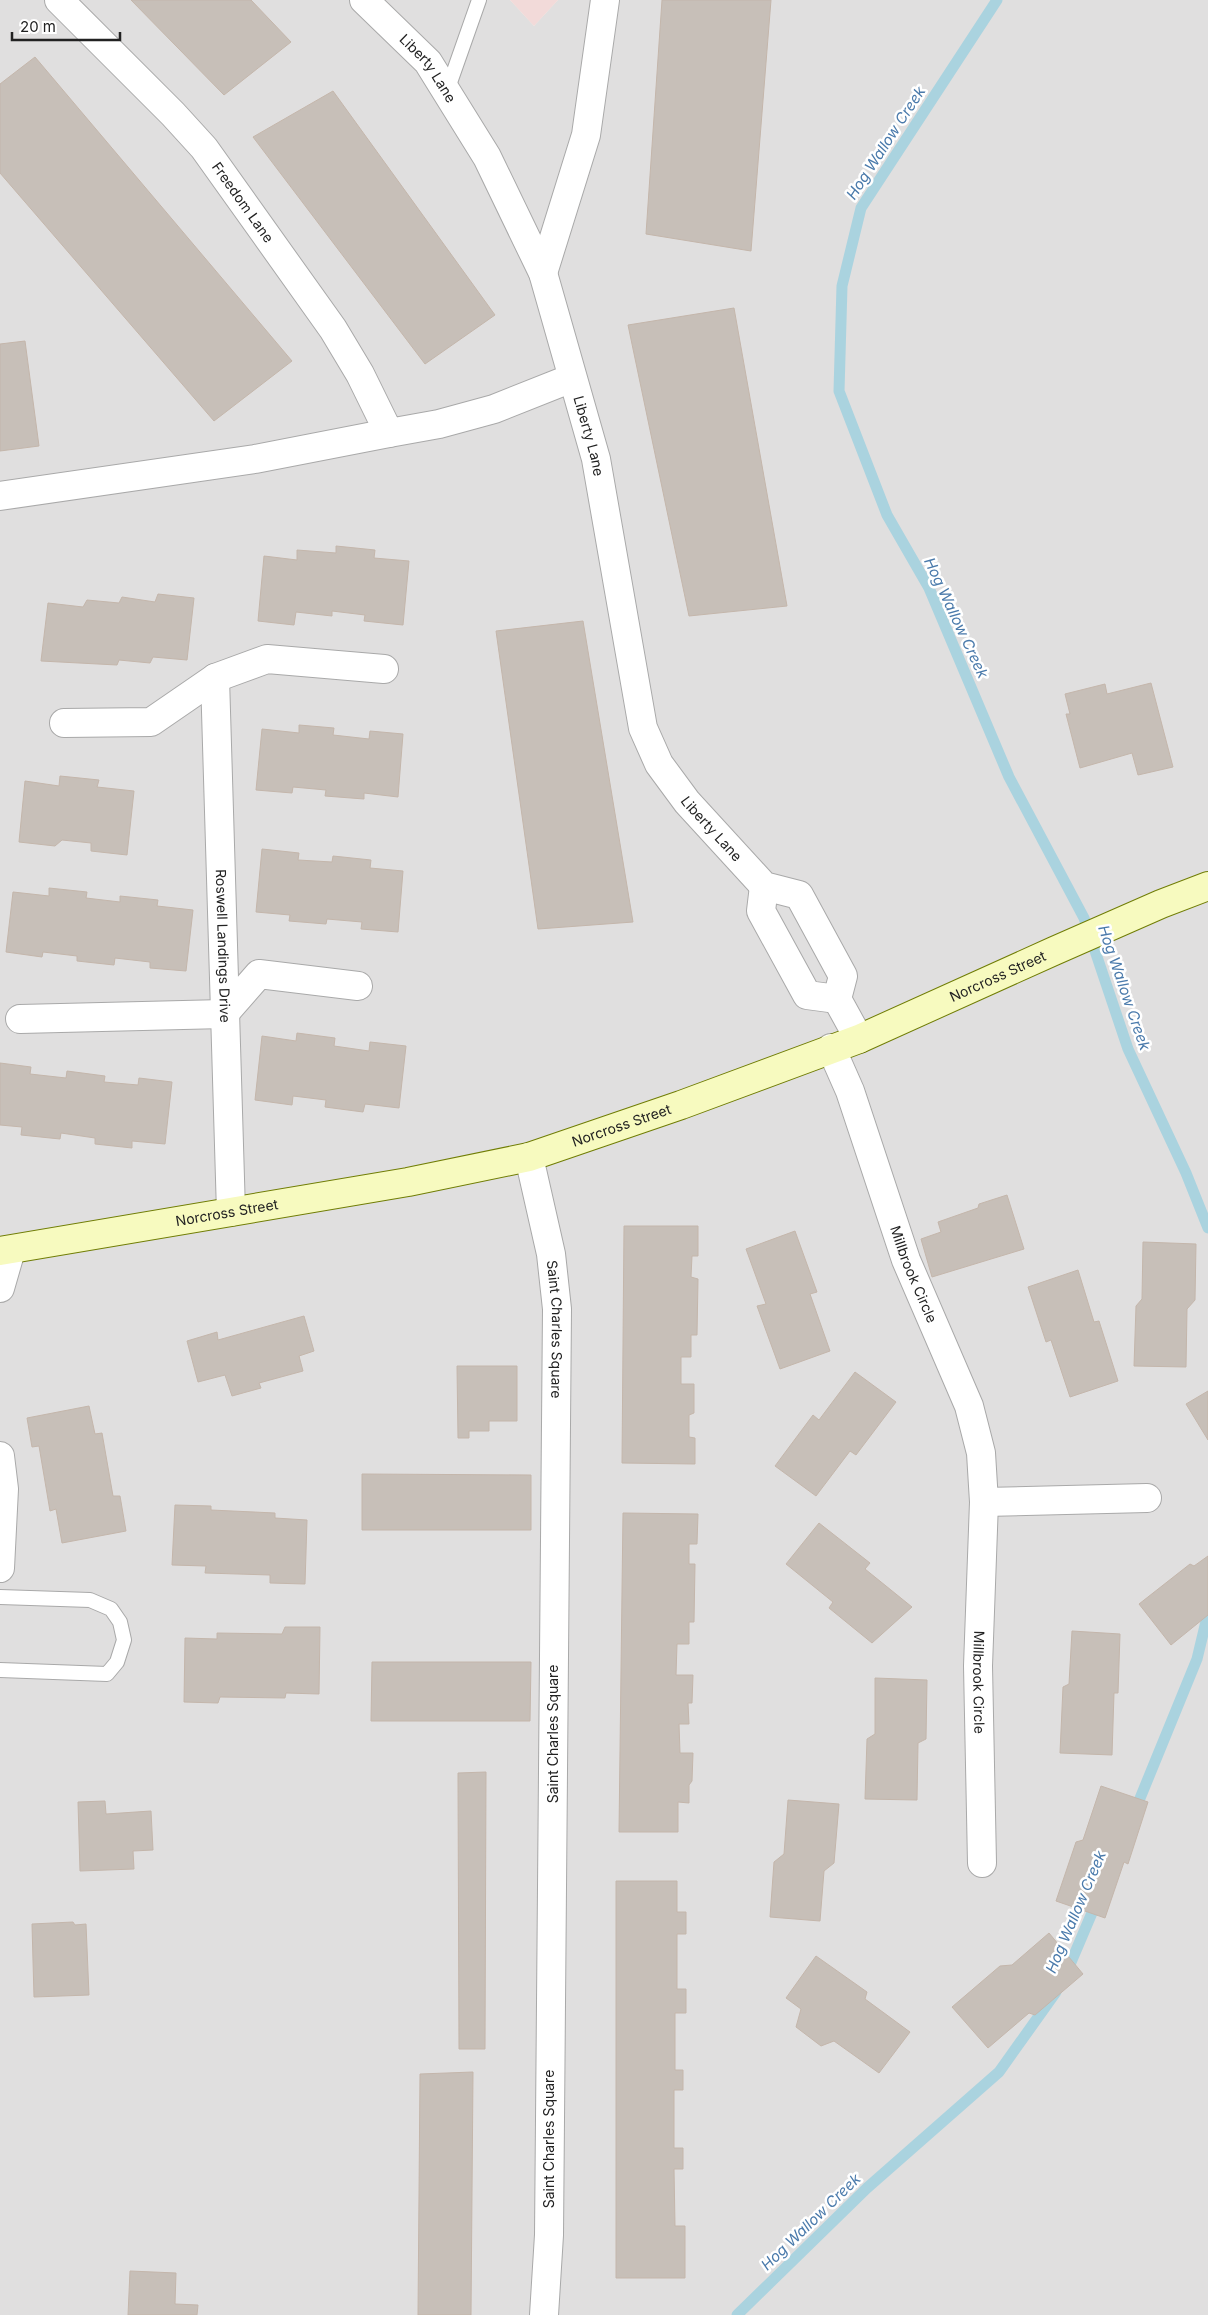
<svg xmlns="http://www.w3.org/2000/svg" width="1208" height="2315" font-family="Inter,sans-serif">
  <style>
    .residential { fill: #e0dfdf }
    .commercial { fill: #f2dad9 }
    .lines { fill: none; stroke-linecap: round; stroke-linejoin: round }
    .stream { stroke: #aad3df; stroke-width: 11 }
    .building { fill: #c7bfb8; stroke: #c4b6ab }
    .lane-casing { stroke: #a9a9a9; stroke-width: 16 }
    .street-casing { stroke: #a9a9a9; stroke-width: 30 }
    .secondary-casing { stroke: #707d05; stroke-width: 30 }
    .lane { stroke: #fff; stroke-width: 14 }
    .street { stroke: #fff; stroke-width: 28 }
    .secondary { stroke: #f7fabf; stroke-width: 28 }
    .labels { text-anchor: middle; stroke-width: 5; stroke-linejoin: round; paint-order: stroke }
    .street-label { font-size: 14px; fill: #222; stroke: #fff }
    .water-label { font-size: 15px; font-style: italic; fill: #4a7aab; stroke: #fff }
  </style>
  <rect width="100%" height="100%" fill="#f2efe9"/>
  <path class="residential" d="M 0,0 L 510,0 L 534,26 L 558,0 L 1208,0 L 1208,2315 L 0,2315 Z"/>
  <path class="commercial" d="M 510,0 L 558,0 L 534,26 Z"/>
  <g class="lines">
    <path class="stream" d="M 997,0 L 861,208 L 842,286 L 839,391 L 887,515 L 929,588 L 1009,777 L 1084,918 L 1128,1049 L 1186,1173 L 1208,1228
      M 1134,1813 L 1197,1659 L 1208,1613
      M 1066,1974 L 1097,1901
      M 737,2315 L 867,2188 L 999,2072 L 1056,1992"/>
  </g>
  <path class="building" d="M 131,0 L 251,0 L 291,42 L 224,95 Z
    M 662,0 L 771,0 L 751,251 L 646,234 Z
    M 35,57 L 292,361 L 214,421 L 0,173 L 0,84 Z
    M 333,91 L 495,315 L 425,364 L 253,137 Z
    M 734,308 L 787,606 L 689,616 L 628,325 Z
    M 25,341 L 39,446 L 0,451 L 0,344 Z
    M 336,546 L 375,550 L 374,558 L 409,561 L 403,625 L 364,621 L 365,615 L 332,611 L 332,616 L 296,612 L 294,625 L 258,621 L 264,556 L 297,560 L 297,550 L 336,553 Z
    M 158,594 L 194,598 L 187,660 L 153,657 L 150,663 L 119,660 L 117,665 L 41,661 L 48,603 L 83,607 L 87,600 L 119,603 L 122,597 L 155,602 Z
    M 583,621 L 633,922 L 538,929 L 496,631 Z
    M 1151,683 L 1173,767 L 1138,775 L 1132,753 L 1080,768 L 1066,714 L 1070,714 L 1065,694 L 1105,684 L 1107,694 Z
    M 299,725 L 334,728 L 333,735 L 369,739 L 370,731 L 403,734 L 398,797 L 364,793 L 364,799 L 325,796 L 326,790 L 293,787 L 292,793 L 256,790 L 262,729 L 299,733 Z
    M 60,776 L 99,780 L 97,787 L 134,791 L 127,855 L 91,851 L 91,843 L 62,840 L 55,846 L 19,842 L 25,781 L 59,786 Z
    M 262,849 L 299,853 L 298,860 L 332,862 L 333,856 L 371,860 L 370,868 L 403,871 L 398,932 L 361,929 L 362,922 L 327,919 L 326,924 L 289,921 L 290,915 L 256,912 Z
    M 49,888 L 87,892 L 86,898 L 120,902 L 120,896 L 158,900 L 157,906 L 193,910 L 186,971 L 150,968 L 150,962 L 115,958 L 114,965 L 77,961 L 77,956 L 43,952 L 42,957 L 6,952 L 13,892 L 49,896 Z
    M 297,1033 L 335,1038 L 334,1046 L 369,1051 L 370,1042 L 406,1046 L 399,1108 L 365,1104 L 363,1112 L 325,1107 L 326,1100 L 293,1096 L 292,1105 L 255,1100 L 262,1036 L 296,1041 Z
    M 0,1063 L 31,1067 L 30,1074 L 66,1078 L 67,1071 L 105,1076 L 104,1082 L 138,1085 L 139,1078 L 172,1082 L 165,1144 L 132,1141 L 132,1148 L 95,1144 L 95,1138 L 61,1133 L 60,1139 L 21,1135 L 22,1127 L 0,1125 Z
    M 1007,1195 L 1024,1249 L 932,1277 L 921,1239 L 941,1232 L 938,1222 L 978,1208 L 979,1204 Z
    M 624,1226 L 698,1226 L 698,1256 L 692,1256 L 691,1277 L 698,1279 L 697,1335 L 691,1335 L 691,1357 L 681,1357 L 681,1384 L 694,1384 L 694,1413 L 689,1415 L 689,1437 L 695,1438 L 695,1464 L 622,1463 Z
    M 795,1231 L 817,1292 L 810,1294 L 830,1351 L 780,1369 L 757,1306 L 766,1304 L 746,1249 Z
    M 1143,1242 L 1196,1244 L 1195,1300 L 1187,1309 L 1186,1367 L 1134,1366 L 1136,1306 L 1142,1299 Z
    M 1078,1270 L 1094,1322 L 1099,1321 L 1118,1381 L 1070,1397 L 1051,1340 L 1046,1342 L 1028,1287 Z
    M 304,1316 L 314,1351 L 299,1356 L 303,1371 L 259,1383 L 261,1388 L 232,1396 L 225,1375 L 198,1382 L 187,1341 L 217,1332 L 218,1340 Z
    M 457,1366 L 517,1366 L 517,1421 L 489,1421 L 489,1431 L 469,1431 L 469,1438 L 458,1438 Z
    M 855,1372 L 896,1402 L 856,1455 L 850,1451 L 816,1496 L 775,1466 L 813,1415 L 819,1420 Z
    M 1208,1391 L 1208,1440 L 1186,1404 Z
    M 89,1406 L 95,1434 L 102,1433 L 113,1496 L 120,1496 L 126,1531 L 62,1543 L 56,1509 L 50,1511 L 39,1446 L 32,1447 L 27,1418 Z
    M 362,1474 L 531,1475 L 531,1530 L 362,1530 Z
    M 175,1505 L 211,1506 L 211,1510 L 275,1513 L 275,1518 L 307,1520 L 305,1584 L 270,1583 L 270,1575 L 205,1573 L 206,1566 L 172,1565 Z
    M 623,1513 L 698,1514 L 697,1544 L 689,1544 L 689,1564 L 695,1564 L 694,1622 L 689,1622 L 689,1644 L 677,1644 L 676,1675 L 693,1675 L 692,1703 L 688,1703 L 689,1724 L 679,1724 L 680,1753 L 693,1753 L 692,1781 L 689,1785 L 689,1803 L 678,1802 L 678,1832 L 619,1832 Z
    M 819,1523 L 870,1563 L 865,1569 L 912,1607 L 872,1643 L 829,1608 L 833,1602 L 786,1564 Z
    M 1208,1556 L 1208,1615 L 1171,1645 L 1139,1604 L 1190,1564 L 1194,1566 Z
    M 285,1627 L 320,1627 L 319,1694 L 286,1693 L 285,1698 L 220,1697 L 218,1703 L 184,1702 L 185,1638 L 217,1639 L 217,1633 L 282,1634 Z
    M 1072,1631 L 1120,1634 L 1118,1693 L 1114,1693 L 1112,1755 L 1060,1753 L 1063,1687 L 1069,1684 Z
    M 372,1662 L 531,1662 L 530,1721 L 371,1721 Z
    M 875,1678 L 927,1680 L 926,1739 L 918,1743 L 917,1800 L 865,1799 L 867,1739 L 875,1734 Z
    M 486,1772 L 485,2049 L 459,2049 L 458,1773 Z
    M 1101,1786 L 1148,1802 L 1128,1864 L 1124,1862 L 1105,1918 L 1056,1901 L 1076,1842 L 1083,1840 Z
    M 788,1800 L 839,1804 L 834,1863 L 824,1871 L 820,1921 L 770,1917 L 774,1862 L 784,1854 Z
    M 105,1801 L 106,1814 L 151,1811 L 153,1850 L 133,1851 L 134,1869 L 80,1871 L 78,1802 Z
    M 616,1881 L 677,1881 L 677,1912 L 686,1912 L 686,1934 L 677,1934 L 677,1989 L 686,1989 L 686,2013 L 675,2013 L 675,2070 L 683,2070 L 683,2090 L 674,2090 L 674,2148 L 683,2148 L 683,2169 L 674,2169 L 675,2226 L 685,2226 L 685,2278 L 616,2278 Z
    M 73,1922 L 75,1925 L 86,1924 L 89,1995 L 34,1997 L 32,1924 Z
    M 1049,1933 L 1083,1974 L 1035,2015 L 1029,2013 L 988,2048 L 952,2007 L 1000,1966 L 1012,1965 Z
    M 816,1956 L 867,1992 L 865,1999 L 910,2032 L 879,2073 L 834,2041 L 821,2046 L 796,2027 L 801,2009 L 786,1998 Z
    M 473,2072 L 471,2315 L 418,2315 L 420,2074 Z
    M 130,2271 L 176,2273 L 175,2304 L 198,2305 L 197,2315 L 128,2315 Z"/>
  <g class="lines">
    <g class="lane-casing">
      <path id="lane" d="M 447,91 L 479,0
        M 0,1597 L 90,1600 L 111,1609 L 120,1622 L 124,1640 L 117,1662 L 107,1674 L 0,1670"/>
    </g>
    <g class="street-casing">
      <g id="street">
        <path id="s1" d="M 59,0 L 173,114 L 204,148 L 333,329 L 360,374 L 389,433 L 439,424 L 494,409 L 572,378"/>
        <path id="s2" d="M 364,0 L 428,62 L 487,157 L 543,273 L 596,459 L 643,728 L 659,764 L 687,802 L 764,886 L 799,895 L 843,976 L 837,999 L 859,1039"/>
        <path d="M 543,273 L 586,135 L 605,0"/>
        <path d="M 0,496 L 255,459 L 389,433"/>
        <path id="s3" d="M 215,678 L 231,1212"/>
        <path d="M 64,723 L 151,722 L 215,678 L 267,659 L 384,669"/>
        <path d="M 764,886 L 761,911 L 807,995 L 837,999"/>
        <path d="M 20,1019 L 224,1014 L 259,974 L 358,986"/>
        <path id="s4" d="M 831,1048 L 850,1091 L 906,1260 L 969,1406 L 981,1453 L 984,1502 L 978,1666 L 982,1863"/>
        <path id="s5" d="M 529,1157 L 551,1254 L 557,1309 L 549,2235 L 544,2315"/>
        <path d="M 0,1288 L 11,1250"/>
        <path d="M 0,1456 L 4,1489 L 0,1568"/>
        <path d="M 984,1502 L 1147,1498"/>
      </g>
    </g>
    <g class="secondary-casing">
      <g id="secondary">
        <path id="s6" d="M 0,1251 L 408,1182 L 529,1157 L 681,1105 L 859,1039 L 1054,951 L 1161,904 L 1208,886"/>
      </g>
    </g>
    <use href="#lane" class="lane"/>
    <use href="#street" class="street"/>
    <use href="#secondary" class="secondary"/>
  </g>
  <g class="labels">
    <g class="street-label">
      <text dy="5" stroke="none"><textPath href="#s2" startOffset="94">Liberty Lane</textPath></text>
      <text dy="5" stroke="none"><textPath href="#s1" startOffset="274">Freedom Lane</textPath></text>
      <text dy="5" stroke="none"><textPath href="#s2" startOffset="499">Liberty Lane</textPath></text>
      <text dy="5" stroke="none"><textPath href="#s2" startOffset="919">Liberty Lane</textPath></text>
      <text dy="5" stroke="none"><textPath href="#s3" startOffset="268">Roswell Landings Drive</textPath></text>
      <text dy="5" stroke="none"><textPath href="#s6" startOffset="1040">Norcross Street</textPath></text>
      <text dy="5" stroke="none"><textPath href="#s6" startOffset="635">Norcross Street</textPath></text>
      <text dy="5" stroke="none"><textPath href="#s6" startOffset="230">Norcross Street</textPath></text>
      <text dy="5" stroke="none"><textPath href="#s4" startOffset="241">Millbrook Circle</textPath></text>
      <text dy="5" stroke="none"><textPath href="#s5" startOffset="175">Saint Charles Square</textPath></text>
      <text dy="5" stroke="none"><textPath href="#s4" startOffset="662">Millbrook Circle</textPath></text>
      <text transform="translate(553 1734) rotate(-90)" y="5">Saint Charles Square</text>
      <text transform="translate(549 2139) rotate(-90)" y="5">Saint Charles Square</text>
    </g>
    <g class="water-label">
      <text transform="translate(886 143) rotate(-57)" y="5">Hog Wallow Creek</text>
      <text transform="translate(956 618) rotate(65)" y="5">Hog Wallow Creek</text>
      <text transform="translate(1124 988) rotate(71)" y="5">Hog Wallow Creek</text>
      <text transform="translate(1076 1912) rotate(-67)" y="5">Hog Wallow Creek</text>
      <text transform="translate(811 2222) rotate(-44)" y="5">Hog Wallow Creek</text>
    </g>
  </g>
  <path d="M12 32v8h108v-8" fill="none" stroke="#222222" stroke-width="2.5"/>
  <text x="20" y="32" font-size="15" fill="#222222" stroke="#ffffff" stroke-width="4" paint-order="stroke">20 m</text>
</svg>
